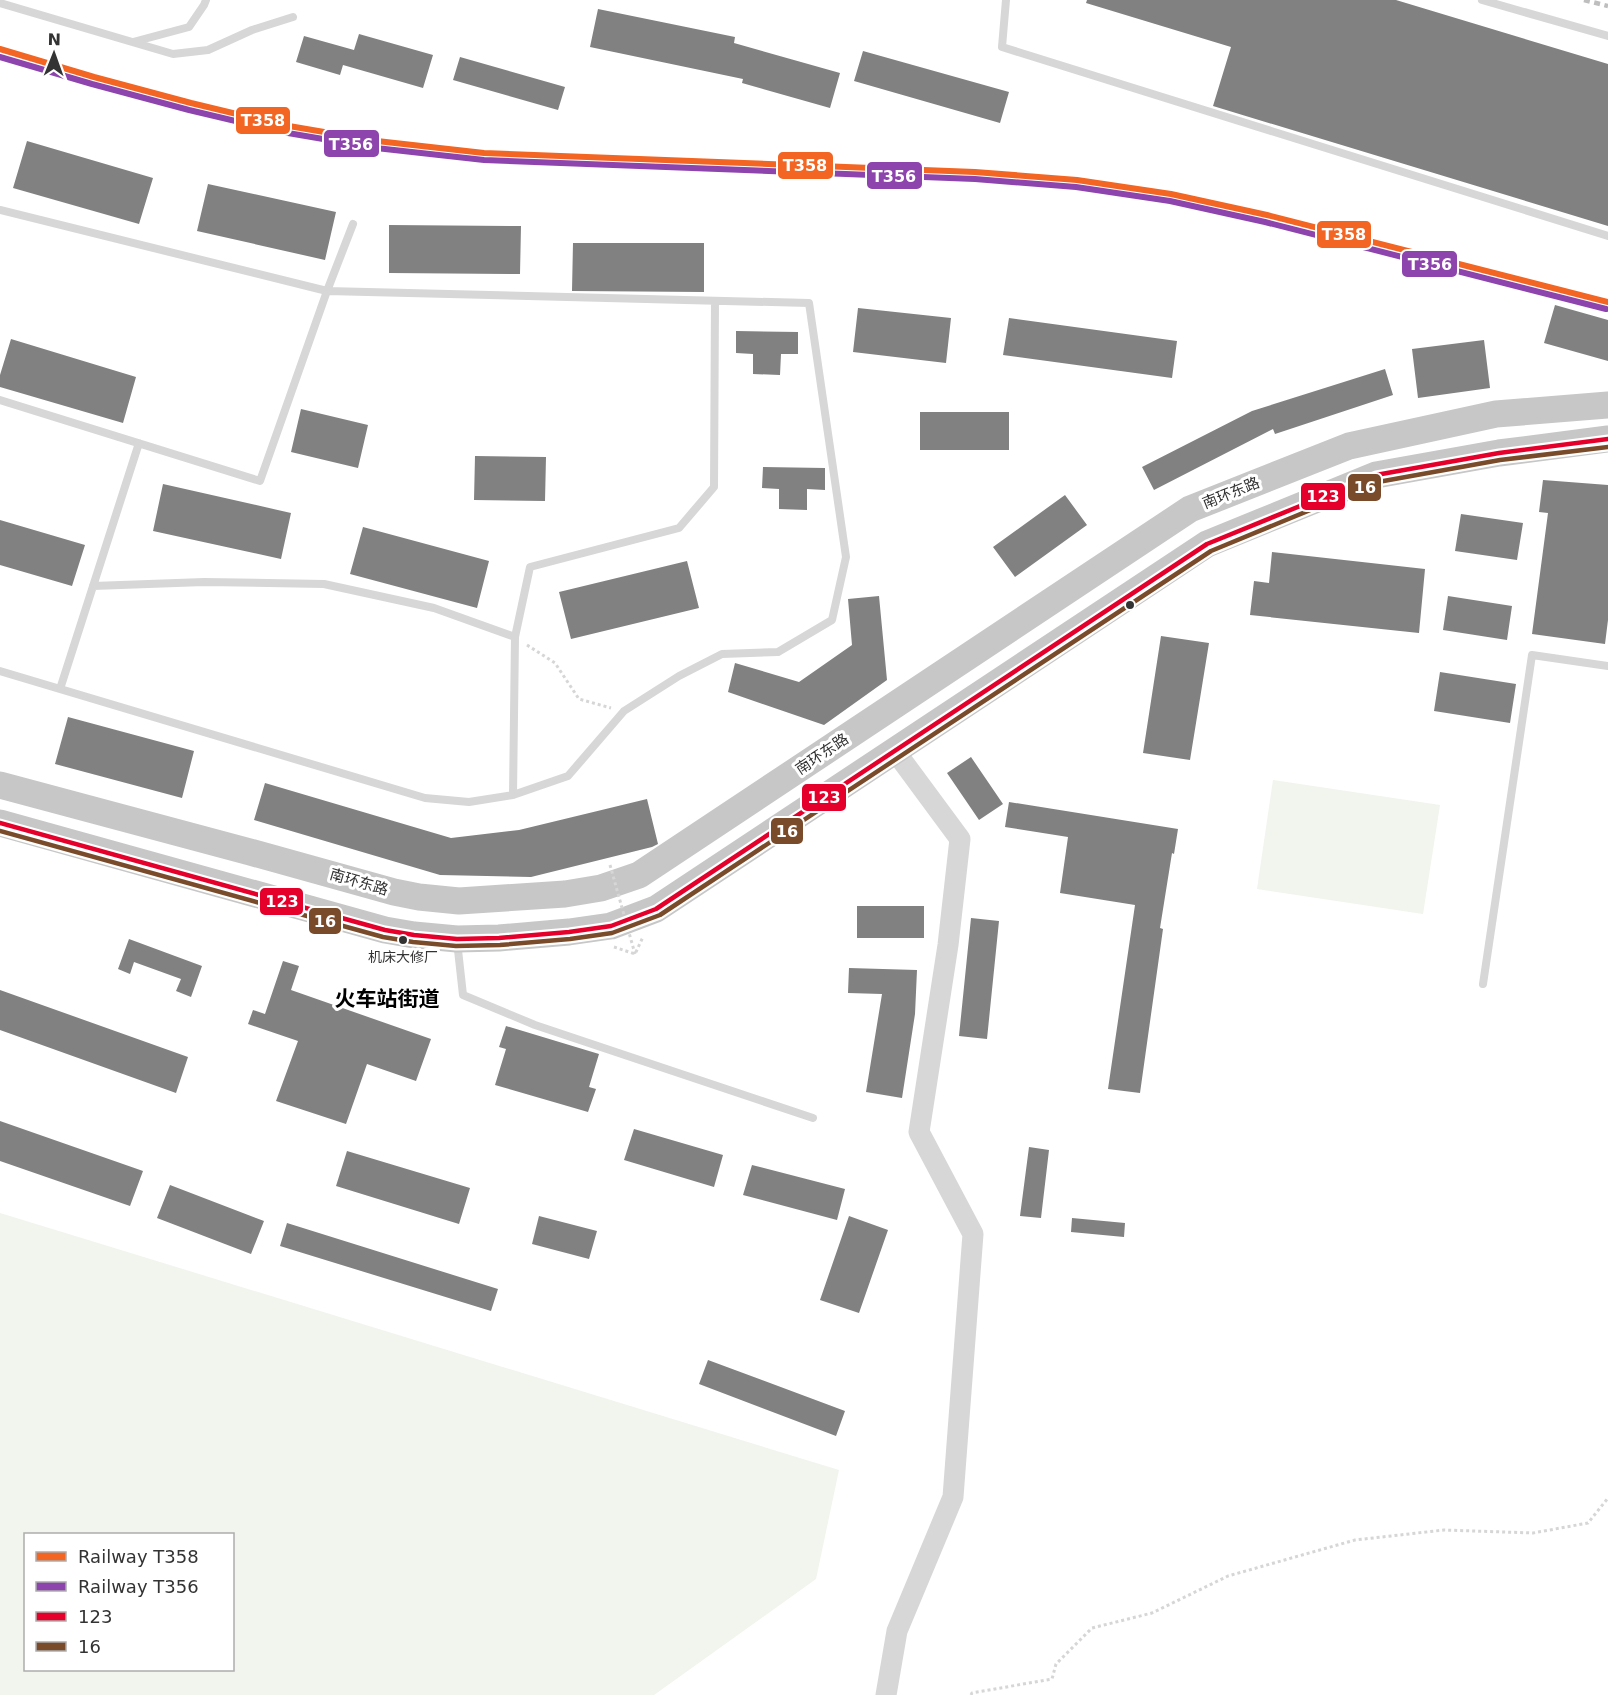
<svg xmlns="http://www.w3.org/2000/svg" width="1608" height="1695" font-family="'DejaVu Sans','Noto Sans SC',sans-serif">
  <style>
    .green { fill: #f1f5ed; fill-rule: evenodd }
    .building { fill: #818181 }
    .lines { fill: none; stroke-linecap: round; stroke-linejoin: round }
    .path { stroke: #d6d6d6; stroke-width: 3; stroke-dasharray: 3 3; stroke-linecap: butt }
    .service { stroke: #d7d7d7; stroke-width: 8 }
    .tertiary { stroke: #d7d7d7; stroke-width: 21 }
    .trunk { stroke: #c7c7c7; stroke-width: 27 }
    .rail { stroke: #bebebe; stroke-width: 4.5; stroke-dasharray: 6 4.5; stroke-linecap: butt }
    .path-bridge { stroke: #d6d6d6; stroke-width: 3; stroke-dasharray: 3 3; stroke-linecap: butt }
    .bus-1-casing { stroke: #fff; stroke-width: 9 }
    .bus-2-casing { stroke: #fff; stroke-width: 9 }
    .bus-1 { stroke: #e4002b; stroke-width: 4.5 }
    .bus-2 { stroke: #7a4b2a; stroke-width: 4.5 }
    .rail-1-casing { stroke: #fff; stroke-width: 10 }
    .rail-2-casing { stroke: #fff; stroke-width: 10 }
    .rail-1 { stroke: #f26522; stroke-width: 6 }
    .rail-2 { stroke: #8e44ad; stroke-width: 6 }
    .bus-dot { fill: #333; stroke: #fff; stroke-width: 2 }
    .labels { text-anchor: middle; stroke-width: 6; stroke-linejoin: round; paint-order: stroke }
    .bus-label { font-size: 14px; fill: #333; stroke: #fff }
    .street-label { font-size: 15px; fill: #333; stroke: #fff }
    .district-label { font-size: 21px; font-weight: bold; fill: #000; stroke: #fff }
    .line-badge { stroke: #fff; stroke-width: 2 }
    .badge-label { font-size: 16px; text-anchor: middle; font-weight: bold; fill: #fff }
  </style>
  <rect width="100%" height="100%" fill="#fff"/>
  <path class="green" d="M 1273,780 L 1440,805 L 1423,914 L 1257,889 Z
    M 0,1213 L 839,1470 L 816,1579 L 654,1695 L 0,1695 ZM 232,1534 L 232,1670 L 26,1670 L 26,1534 Z"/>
  <path class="building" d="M 1087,0 L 1396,0 L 1608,64 L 1608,226 L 1213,106 L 1231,47 L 1086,3 Z
    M 598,9 L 735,37 L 734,43 L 840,73 L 830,108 L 742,83 L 743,79 L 590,47 Z
    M 359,34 L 433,55 L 423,88 L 343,65 L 340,75 L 296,62 L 304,36 L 354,50 Z
    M 863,51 L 1009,92 L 1000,123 L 854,81 Z
    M 460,57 L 565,87 L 558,110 L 453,80 Z
    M 27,141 L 153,178 L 139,224 L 13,188 Z
    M 208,184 L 336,212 L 325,260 L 197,231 Z
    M 389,225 L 521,226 L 520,274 L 389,273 Z
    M 573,243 L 704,243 L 704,292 L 572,291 Z
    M 1555,305 L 1608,320 L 1608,361 L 1544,343 Z
    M 858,308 L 951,318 L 946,363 L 853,352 Z
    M 1009,318 L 1177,341 L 1172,378 L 1003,355 Z
    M 736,331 L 798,332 L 798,354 L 781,354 L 780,375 L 753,374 L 753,354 L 736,353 Z
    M 11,339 L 136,377 L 123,423 L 0,387 L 0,375 Z
    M 1484,340 L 1490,388 L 1418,398 L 1412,349 Z
    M 1385,369 L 1393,395 L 1275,434 L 1273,429 L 1154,490 L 1142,467 L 1252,411 Z
    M 301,409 L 368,425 L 358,468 L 291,452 Z
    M 920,412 L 1009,412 L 1009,450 L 920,450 Z
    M 475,456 L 546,457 L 545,501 L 474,500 Z
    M 763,467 L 825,468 L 825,490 L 807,489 L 807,510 L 779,509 L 779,489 L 762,488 Z
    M 1543,480 L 1608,485 L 1608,620 L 1605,644 L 1532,634 L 1548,513 L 1539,512 Z
    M 163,484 L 291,513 L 281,559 L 153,531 Z
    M 1065,495 L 1087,525 L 1015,577 L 993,547 Z
    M 1461,514 L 1523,523 L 1517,560 L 1455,551 Z
    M 0,520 L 85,545 L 72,586 L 0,565 Z
    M 363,527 L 489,561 L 477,608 L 350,574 Z
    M 1272,552 L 1425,569 L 1419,633 L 1250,615 L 1254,581 L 1269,583 Z
    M 687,561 L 699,608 L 571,639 L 559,592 Z
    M 879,596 L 887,680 L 824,725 L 728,692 L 735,663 L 799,682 L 852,645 L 848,599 Z
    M 1448,596 L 1512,606 L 1507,640 L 1443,630 Z
    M 1161,636 L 1209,643 L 1190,760 L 1143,753 Z
    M 1440,672 L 1516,684 L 1510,723 L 1434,711 Z
    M 68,717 L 194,751 L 182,798 L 55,764 Z
    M 971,757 L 1003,804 L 979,820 L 947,773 Z
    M 265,783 L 451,838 L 519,830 L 647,799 L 658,844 L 652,847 L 531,877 L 440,875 L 254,820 Z
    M 1009,802 L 1178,829 L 1174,854 L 1172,853 L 1160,928 L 1163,929 L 1140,1093 L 1108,1089 L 1135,905 L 1060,893 L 1068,837 L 1005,827 Z
    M 857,906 L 924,906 L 924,938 L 857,938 Z
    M 971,918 L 999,921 L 987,1039 L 959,1036 Z
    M 129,939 L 202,966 L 191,997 L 176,991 L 181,979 L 134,962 L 130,974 L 118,969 Z
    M 283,961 L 299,966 L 291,990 L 431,1039 L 416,1081 L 367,1064 L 346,1124 L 276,1101 L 298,1041 L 248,1024 L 253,1010 L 265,1014 Z
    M 849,968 L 917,970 L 915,1014 L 902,1098 L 866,1092 L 882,994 L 848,993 Z
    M 0,990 L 188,1057 L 176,1093 L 0,1030 Z
    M 506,1026 L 599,1054 L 589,1087 L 596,1089 L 588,1112 L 495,1085 L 506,1049 L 499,1047 Z
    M 0,1121 L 143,1171 L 130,1206 L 0,1161 Z
    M 634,1129 L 723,1155 L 714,1187 L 624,1160 Z
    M 1029,1147 L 1049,1150 L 1041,1218 L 1020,1216 Z
    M 347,1151 L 470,1188 L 459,1224 L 336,1186 Z
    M 752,1165 L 845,1189 L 837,1220 L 743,1195 Z
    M 170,1185 L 264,1221 L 251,1254 L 157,1218 Z
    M 539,1216 L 597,1231 L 589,1259 L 532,1244 Z
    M 849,1216 L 888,1230 L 859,1313 L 820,1300 Z
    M 1072,1218 L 1125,1223 L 1124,1237 L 1071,1232 Z
    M 287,1223 L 498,1289 L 491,1311 L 280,1246 Z
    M 708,1360 L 845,1411 L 836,1436 L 699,1384 Z"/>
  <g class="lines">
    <path class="path" d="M 527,645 L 555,663 L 579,699 L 611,708
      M 614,947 L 635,954 L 643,937
      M 971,1695 L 972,1693 L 1052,1679 L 1056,1664 L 1092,1628 L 1152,1613 L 1228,1576 L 1355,1540 L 1444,1530 L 1533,1533 L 1588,1523 L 1608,1498"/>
    <path class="service" d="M 1006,0 L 1002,47 L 1608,236
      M 1482,0 L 1608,36
      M 0,3 L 173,54 L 208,50 L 252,30 L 293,17
      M 133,42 L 189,27 L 204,5 L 206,0
      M 0,210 L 327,291 L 809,303 L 846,557 L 832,620 L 778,652 L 722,654 L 679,676 L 624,711 L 568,776 L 513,795 L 469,802 L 425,798 L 0,671
      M 0,400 L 260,481 L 327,291 L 353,224
      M 93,586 L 204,582 L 324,584 L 434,608 L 515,637
      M 60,689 L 139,443
      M 513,795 L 515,637 L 530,567 L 679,528 L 714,487 L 715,301
      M 457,941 L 463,995 L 535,1025 L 813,1118
      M 1483,984 L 1532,655 L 1608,666"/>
    <path class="tertiary" d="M 886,1695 L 897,1631 L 953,1497 L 973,1234 L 919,1132 L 948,945 L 960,839 L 895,751"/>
    <path class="trunk" d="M 0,785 L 250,852 L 394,892 L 419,897 L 459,901 L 565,894 L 601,888 L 639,875 L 1190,509 L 1349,446 L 1496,414 L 1608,405
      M 0,823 L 385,930 L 414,935 L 457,939 L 499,938 L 569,932 L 611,926 L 656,909 L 1207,544 L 1376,475 L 1499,453 L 1608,439"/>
    <path class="rail" d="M 1584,0 L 1608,6"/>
    <path class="path-bridge" d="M 610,865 L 635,954"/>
    <g class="bus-1-casing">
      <path id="bus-1" d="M 0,823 L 385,930 L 414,935 L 457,939 L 499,938 L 569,932 L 611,926 L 656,909 L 1207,544 L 1376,475 L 1499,453 L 1608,439"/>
    </g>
    <g class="bus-2-casing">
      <path id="bus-2" d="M 0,831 L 383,937 L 413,942 L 456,946 L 500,945 L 570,939 L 612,933 L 660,915 L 1211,551 L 1378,482 L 1500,460 L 1608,447"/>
    </g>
    <use href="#bus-1" class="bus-1"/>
    <use href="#bus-2" class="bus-2"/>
    <g class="rail-1-casing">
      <path id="rail-1" d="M 0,49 L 94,77 L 191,103 L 283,125 L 377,141 L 484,153 L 975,172 L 1077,180 L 1171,194 L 1267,215 L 1608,302"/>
    </g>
    <g class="rail-2-casing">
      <path id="rail-2" d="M 0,57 L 92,84 L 189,110 L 282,132 L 376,148 L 484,160 L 975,179 L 1076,187 L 1170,201 L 1265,222 L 1606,309"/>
    </g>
    <use href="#rail-1" class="rail-1"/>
    <use href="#rail-2" class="rail-2"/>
  </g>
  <g class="bus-dot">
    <circle cx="1130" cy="605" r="5"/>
    <circle cx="403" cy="940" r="5"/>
  </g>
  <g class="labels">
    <g class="bus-label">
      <text x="403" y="962">机床大修厂</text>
    </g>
    <g class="street-label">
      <text transform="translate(1231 493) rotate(-22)" y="5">南环东路</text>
      <text transform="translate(822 754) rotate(-34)" y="5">南环东路</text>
      <text transform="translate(359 882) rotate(16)" y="5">南环东路</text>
    </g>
    <g class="district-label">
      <text x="387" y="1006">火车站街道</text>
    </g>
  </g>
  <g class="line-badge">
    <rect x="235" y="106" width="56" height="29" rx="6" fill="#f26522"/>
    <rect x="323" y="129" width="57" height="29" rx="6" fill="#8e44ad"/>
    <rect x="777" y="151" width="57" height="29" rx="6" fill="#f26522"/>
    <rect x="866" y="161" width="57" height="29" rx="6" fill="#8e44ad"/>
    <rect x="1316" y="220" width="56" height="29" rx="6" fill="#f26522"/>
    <rect x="1401" y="250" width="57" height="28" rx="6" fill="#8e44ad"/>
    <rect x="1347" y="473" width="35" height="29" rx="6" fill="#7a4b2a"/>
    <rect x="1300" y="482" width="46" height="29" rx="6" fill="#e4002b"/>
    <rect x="801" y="783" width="46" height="29" rx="6" fill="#e4002b"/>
    <rect x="770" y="817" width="34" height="28" rx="6" fill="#7a4b2a"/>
    <rect x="259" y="887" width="45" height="29" rx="6" fill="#e4002b"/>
    <rect x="308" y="907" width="34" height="28" rx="6" fill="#7a4b2a"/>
  </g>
  <g class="badge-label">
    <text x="263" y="126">T358</text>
    <text x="351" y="150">T356</text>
    <text x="805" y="171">T358</text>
    <text x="894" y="182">T356</text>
    <text x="1344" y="240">T358</text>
    <text x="1430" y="270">T356</text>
    <text x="1365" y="493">16</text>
    <text x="1323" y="502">123</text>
    <text x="824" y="803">123</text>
    <text x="787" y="837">16</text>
    <text x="282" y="907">123</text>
    <text x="325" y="927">16</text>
  </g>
  <rect x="24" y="1533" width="210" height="138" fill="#ffffff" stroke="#adadad" stroke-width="1.5"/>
  <rect x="36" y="1552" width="30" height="9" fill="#f26522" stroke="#adadad" stroke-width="1.5"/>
  <text x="78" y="1563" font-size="18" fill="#333333">Railway T358</text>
  <rect x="36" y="1582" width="30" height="9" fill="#8e44ad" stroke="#adadad" stroke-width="1.5"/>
  <text x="78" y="1593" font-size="18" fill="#333333">Railway T356</text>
  <rect x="36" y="1612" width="30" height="9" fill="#e4002b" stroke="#adadad" stroke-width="1.5"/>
  <text x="78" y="1623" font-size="18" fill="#333333">123</text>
  <rect x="36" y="1642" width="30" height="9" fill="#7a4b2a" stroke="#adadad" stroke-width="1.5"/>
  <text x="78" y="1653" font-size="18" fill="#333333">16</text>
  <g transform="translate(54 54) rotate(1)" stroke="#ffffff" stroke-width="4.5" paint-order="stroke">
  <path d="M0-4.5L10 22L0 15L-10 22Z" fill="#333333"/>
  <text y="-9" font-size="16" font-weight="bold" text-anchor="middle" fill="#333333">N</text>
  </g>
</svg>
